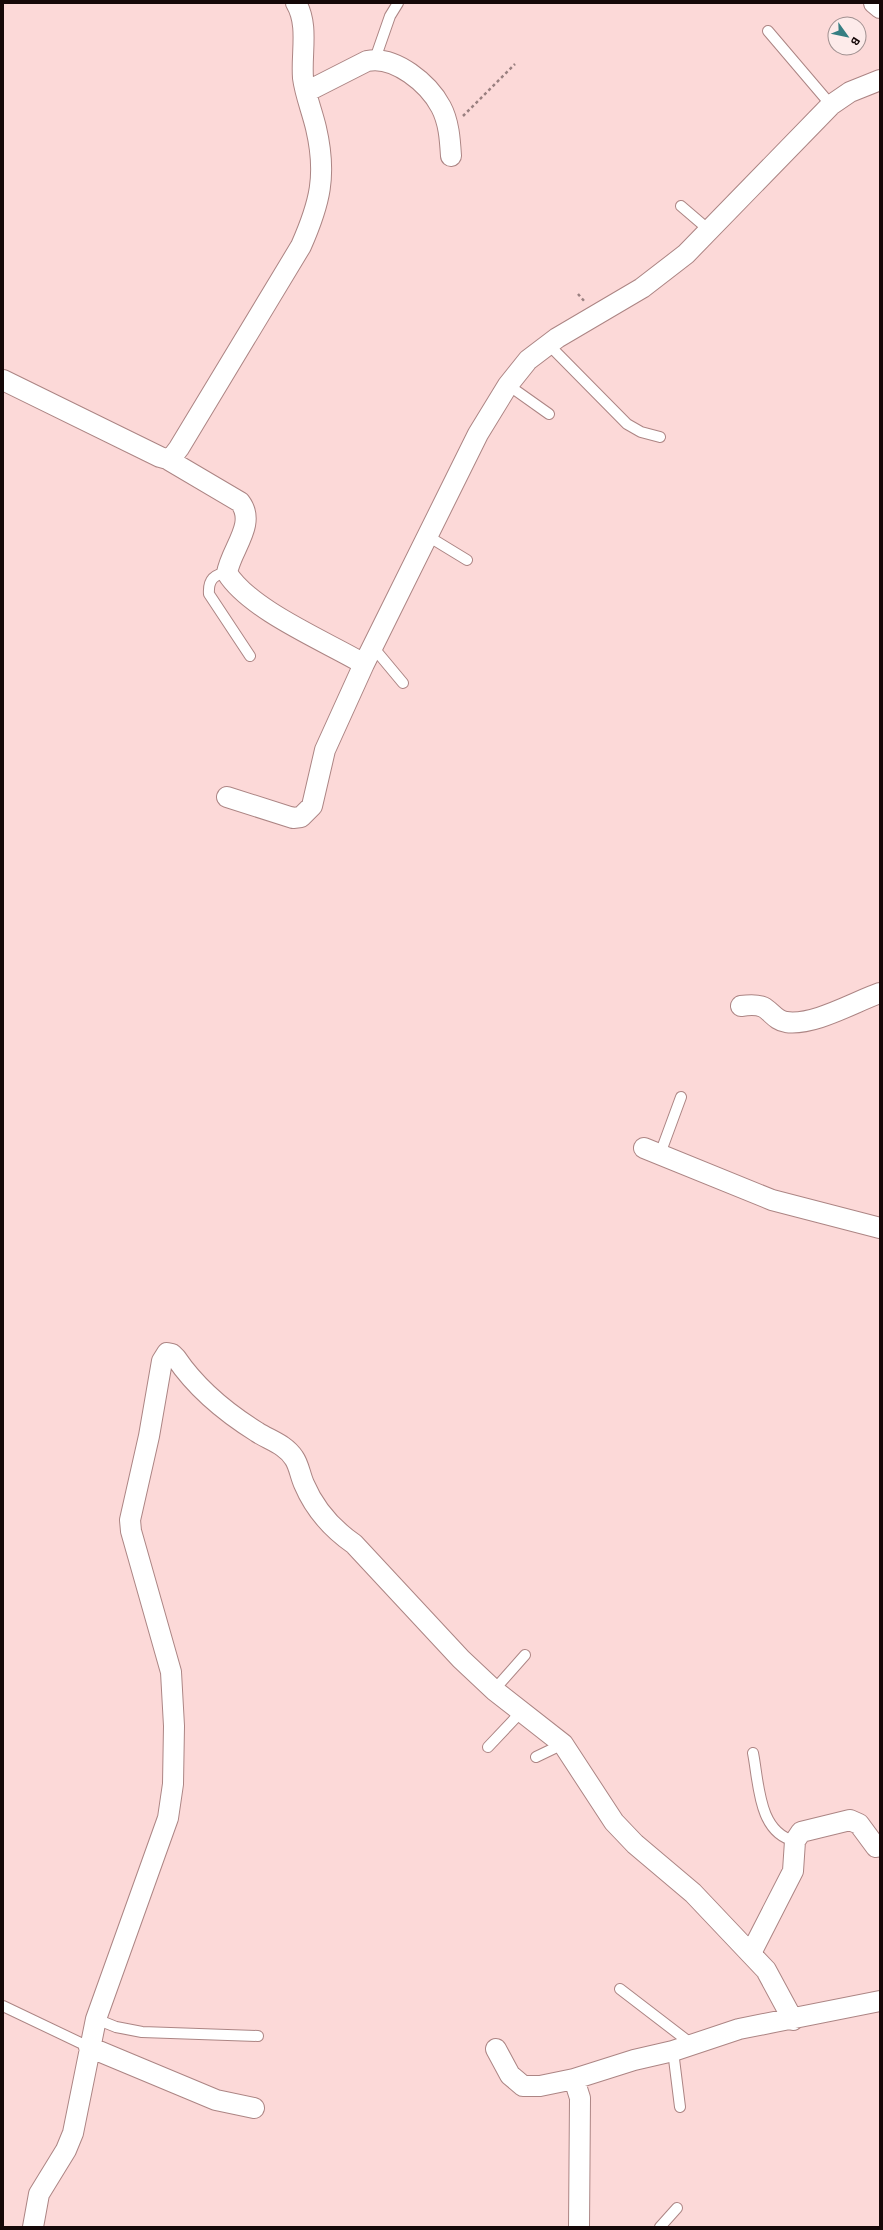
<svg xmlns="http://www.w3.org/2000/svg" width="883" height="2230" font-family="Roboto,sans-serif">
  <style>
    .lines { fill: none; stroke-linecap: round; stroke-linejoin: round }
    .lane-casing { stroke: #ac8584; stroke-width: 12 }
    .street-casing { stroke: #ac8584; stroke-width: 22 }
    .path { stroke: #9a8080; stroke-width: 2.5; stroke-dasharray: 3 3; stroke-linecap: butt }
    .lane { stroke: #fff; stroke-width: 10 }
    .street { stroke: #fff; stroke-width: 20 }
  </style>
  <rect width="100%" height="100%" fill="#fcd9d8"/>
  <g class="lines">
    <g class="lane-casing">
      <path id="lane" d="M 768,31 L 831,105
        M 375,59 L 390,16 L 398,3
        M 681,206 L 709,230
        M 549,345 L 627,424 L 641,432 L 660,437
        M 508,385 L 549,414
        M 426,535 L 467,560
        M 227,573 C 214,574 208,580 209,594 L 250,656
        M 373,647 L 403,683
        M 660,1154 L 681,1097
        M 494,1690 L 525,1655
        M 488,1747 L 521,1712
        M 753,1753 C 759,1783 758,1833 795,1841
        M 536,1757 L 563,1744
        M 620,1989 L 693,2045
        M 3,2006 L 89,2047
        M 96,2019 L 116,2027 L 142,2032 L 258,2036
        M 673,2051 L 680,2107
        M 660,2227 L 677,2208"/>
    </g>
    <g class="street-casing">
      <path id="street" d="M 874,3 L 880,8
        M 306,92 L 367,61 C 395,55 429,84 441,107 C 449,122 450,140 451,156
        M 3,380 L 160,457 L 167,459 L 173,456 L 179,448 L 301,246 C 320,203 327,175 316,128 C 312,111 305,94 303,78 C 301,53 309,25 296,3
        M 167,459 L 240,502 C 257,524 231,549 227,573 C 250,610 325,641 364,664
        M 227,797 L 293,818 L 301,817 L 312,806 L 325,750 L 364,664 L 478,434 L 508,385 L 528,360 L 557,338 L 642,288 L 686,254 L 831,105 L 850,92 L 880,80
        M 741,1006 C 748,1005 756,1004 763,1007 C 771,1011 776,1021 786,1022 C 814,1026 854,1002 880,993
        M 644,1148 L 772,1200 L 880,1228
        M 751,1953 L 793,1871 L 795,1841 L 801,1832 L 850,1820 L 859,1824 L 876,1847
        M 89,2047 L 216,2100 L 254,2108
        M 496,2049 L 510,2075 L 523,2086 L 540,2086 L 574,2079 L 634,2060 L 673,2051 L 739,2029 L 880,2001
        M 574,2079 L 580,2098 L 579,2227
        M 33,2227 L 39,2194 L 66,2150 L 73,2133 L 96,2019 L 168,1818 L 173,1784 L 174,1726 L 171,1672 L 131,1531 L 130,1520 L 149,1436 L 162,1361 L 167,1353 L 172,1354 L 176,1358 C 197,1389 225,1412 257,1432 C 269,1440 285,1444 294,1458 C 299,1465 300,1475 304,1484 C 315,1510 331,1528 354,1544 L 461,1659 L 494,1690 L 563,1744 L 614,1822 L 635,1844 L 693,1893 L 766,1970 L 793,2020"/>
    </g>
    <path class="path" d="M 463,116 L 515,64
      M 578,294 L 585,302"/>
    <use href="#lane" class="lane"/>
    <use href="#street" class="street"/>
  </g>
  <rect width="883" height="2230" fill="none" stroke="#150808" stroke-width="8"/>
  <g transform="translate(847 36) rotate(123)"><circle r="19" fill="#fdebea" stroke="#a09090"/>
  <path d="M0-3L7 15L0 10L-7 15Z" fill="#357e82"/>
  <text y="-6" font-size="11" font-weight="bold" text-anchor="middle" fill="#150808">B</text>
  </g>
</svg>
